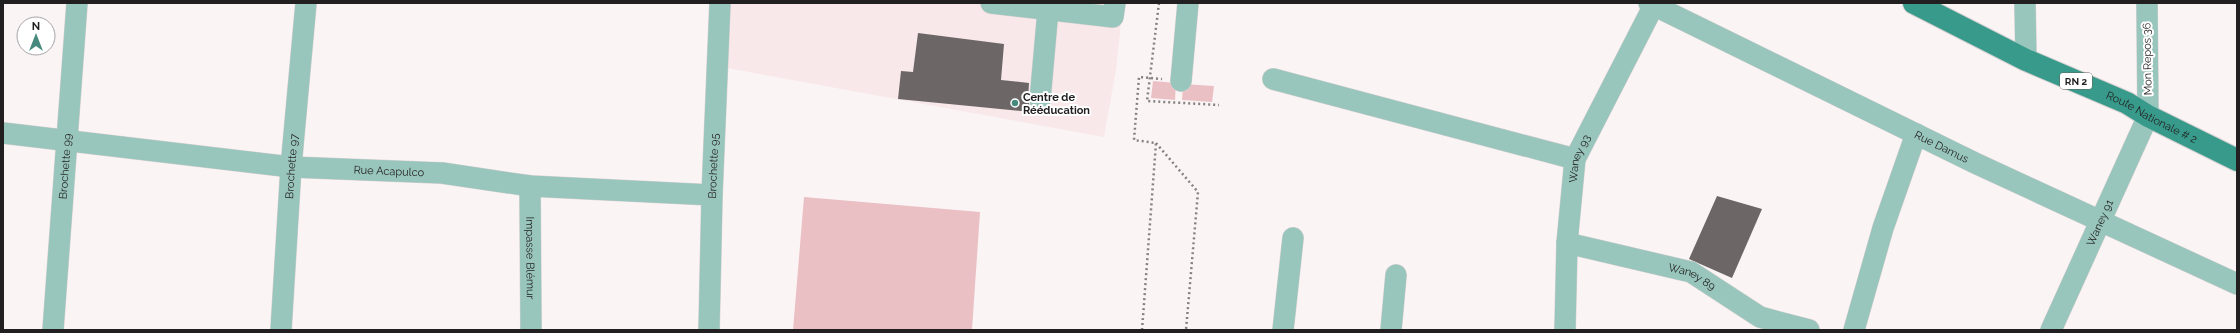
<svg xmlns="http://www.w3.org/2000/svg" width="2240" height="333" font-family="Raleway,sans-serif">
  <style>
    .built { fill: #f9e8ea }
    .green { fill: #eac0c5 }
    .building { fill: #6c6666 }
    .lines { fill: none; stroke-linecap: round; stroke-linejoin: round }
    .minor-casing { stroke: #d8d2d2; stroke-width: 22 }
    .major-casing { stroke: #d8d2d2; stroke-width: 24 }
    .path { stroke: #868181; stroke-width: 2.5; stroke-dasharray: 2 3; stroke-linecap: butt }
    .minor { stroke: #98c5bc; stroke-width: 21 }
    .major { stroke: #389a8b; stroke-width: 22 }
    .poi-dot { fill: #468a7e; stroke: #fff; stroke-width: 1.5 }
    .labels { text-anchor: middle; stroke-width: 4; stroke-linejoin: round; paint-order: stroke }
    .shield { fill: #fff; stroke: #646262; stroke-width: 1 }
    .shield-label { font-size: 10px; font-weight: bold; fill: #211f1f }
    .street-label { font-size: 11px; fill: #211f1f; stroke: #fff }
    .poi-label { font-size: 11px; font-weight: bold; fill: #211f1f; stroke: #fff; text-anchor: start }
  </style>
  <rect width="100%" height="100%" fill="#fbf4f4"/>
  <path class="built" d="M 730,3 L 1123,3 L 1116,70 L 1104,137 L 727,68 Z"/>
  <path class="green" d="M 1153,81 L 1176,83 L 1175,100 L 1151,98 Z
    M 1183,84 L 1214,86 L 1212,102 L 1182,100 Z
    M 804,197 L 980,212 L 972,330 L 793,330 Z"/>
  <path class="building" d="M 918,33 L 1004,44 L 1001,80 L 1029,83 L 1028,99 L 1031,112 L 898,99 L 901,71 L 913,72 Z
    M 1717,196 L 1762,209 L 1732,278 L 1689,259 Z"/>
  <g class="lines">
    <g class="minor-casing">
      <g id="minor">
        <path d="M 991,3 L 1113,17 L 1115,3"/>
        <path id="s1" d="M 1649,3 L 1975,163 L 2237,284"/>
        <path d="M 2025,3 L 2026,60"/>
        <path d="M 1273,79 L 1575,159"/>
        <path d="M 1181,81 L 1188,3"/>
        <path d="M 1040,100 L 1048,10"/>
        <path id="s2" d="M 3,133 L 291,167 L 442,173 L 530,186 L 712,195"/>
        <path id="s3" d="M 530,186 L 531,330"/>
        <path id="s4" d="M 1567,243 L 1691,272 L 1760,317 L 1809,330"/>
        <path id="s5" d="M 53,330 L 77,3"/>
        <path id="s6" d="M 281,330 L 291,167 L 306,3"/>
        <path id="s7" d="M 709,330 L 712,195 L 720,3"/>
        <path d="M 1283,330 L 1293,238"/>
        <path d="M 1391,330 L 1396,275"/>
        <path id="s8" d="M 1565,330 L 1567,243 L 1575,159 L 1655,3"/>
        <path d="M 1854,330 L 1883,228 L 1916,134"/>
        <path id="s9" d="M 2051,330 L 2148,116 L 2147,3"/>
      </g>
    </g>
    <g class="major-casing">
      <g id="major">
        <path id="s10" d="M 1914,3 L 2026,60 L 2127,103 L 2148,116 L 2237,160"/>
      </g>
    </g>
    <path class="path" d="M 1159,3 L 1147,101 L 1219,105
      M 1156,143 L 1198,192 L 1186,330
      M 1142,330 L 1156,143 L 1134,140 L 1139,77 L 1162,79"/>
    <use href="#minor" class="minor"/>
    <use href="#major" class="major"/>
  </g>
  <circle class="poi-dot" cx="1015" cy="103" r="4"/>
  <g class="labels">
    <rect class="shield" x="2060" y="73" width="32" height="16" rx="3"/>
    <g class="shield-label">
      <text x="2076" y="85">RN 2</text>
    </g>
    <g class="street-label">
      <text transform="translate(2147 59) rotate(-91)" y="4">Mon Repos 36</text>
      <text dy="4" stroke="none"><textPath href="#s10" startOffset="264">Route Nationale # 2</textPath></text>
      <text dy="4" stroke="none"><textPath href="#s1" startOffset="326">Rue Damus</textPath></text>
      <text dy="4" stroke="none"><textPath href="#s8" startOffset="173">Waney 93</textPath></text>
      <text dy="4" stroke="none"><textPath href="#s5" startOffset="164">Brochette 99</textPath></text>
      <text dy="4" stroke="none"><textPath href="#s6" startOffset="164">Brochette 97</textPath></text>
      <text dy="4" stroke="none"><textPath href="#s7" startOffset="164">Brochette 95</textPath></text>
      <text dy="4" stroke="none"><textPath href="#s2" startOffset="388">Rue Acapulco</textPath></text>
      <text dy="4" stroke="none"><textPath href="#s9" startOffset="118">Waney 91</textPath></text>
      <text dy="4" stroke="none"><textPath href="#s3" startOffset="72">Impasse Blémur</textPath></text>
      <text dy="4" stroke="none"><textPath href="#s4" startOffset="130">Waney 89</textPath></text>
    </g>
    <g class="poi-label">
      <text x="1023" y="101">Centre de<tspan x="1023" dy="13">Rééducation</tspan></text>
    </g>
  </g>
  <rect width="2240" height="333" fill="none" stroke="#211f1f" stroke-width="8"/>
  <g transform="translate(36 36)"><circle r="19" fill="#ffffff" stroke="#a6a5a5"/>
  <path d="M0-3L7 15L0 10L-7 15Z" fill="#468a7e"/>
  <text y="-6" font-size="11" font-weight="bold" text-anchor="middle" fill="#211f1f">N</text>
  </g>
</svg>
